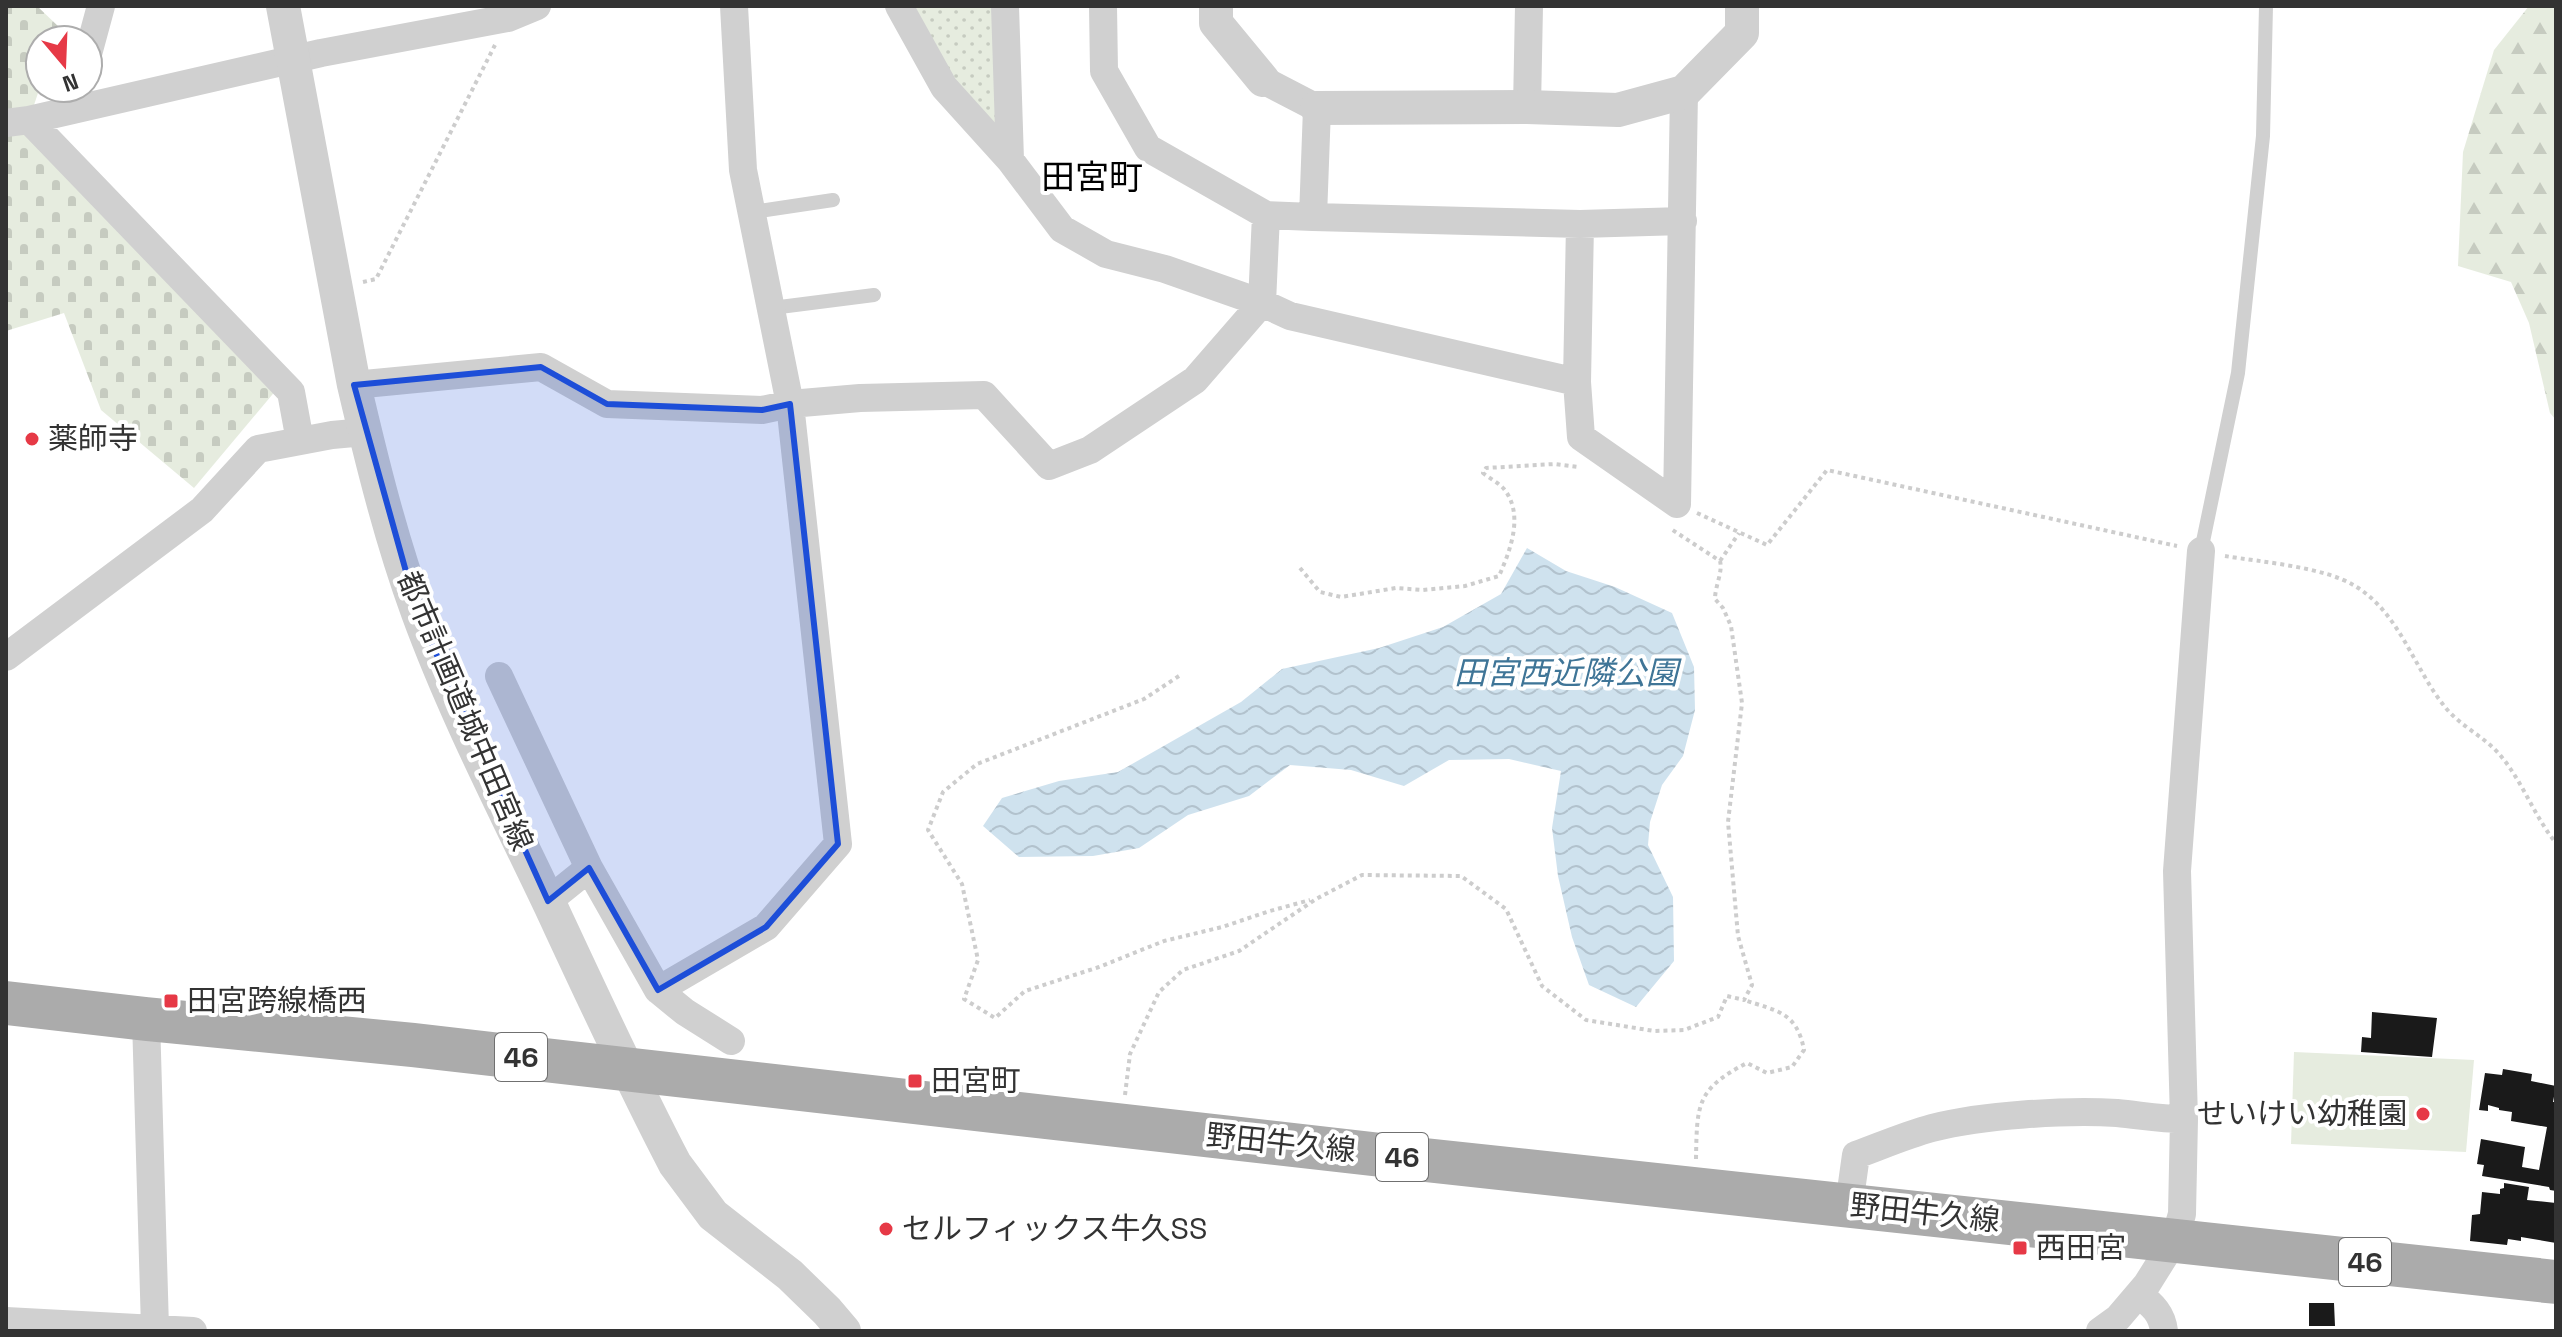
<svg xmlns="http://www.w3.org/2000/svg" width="2562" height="1337" font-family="'Space Grotesk','Noto Sans JP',sans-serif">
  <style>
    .forest { fill: url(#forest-firs) }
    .cemetery { fill: url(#cemetery-stones) }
    .park { fill: url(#park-dots) }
    .pitch { fill: #e6ecdf }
    .water { fill: url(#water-waves) }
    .building { fill: #1a1a1a }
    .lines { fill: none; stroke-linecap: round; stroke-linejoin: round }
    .path { stroke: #cdcdcd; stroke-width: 4; stroke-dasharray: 4 4; stroke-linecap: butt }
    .service { stroke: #d0d0d0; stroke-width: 14 }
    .minor { stroke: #d0d0d0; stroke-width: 28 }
    .tertiary { stroke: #d0d0d0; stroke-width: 34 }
    .primary { stroke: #ababab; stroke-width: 44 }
    .marked { fill: #1d4ed8; fill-opacity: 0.2; stroke: #1d4ed8; stroke-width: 6; stroke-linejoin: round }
    .poi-dot { fill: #e63946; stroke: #fff; stroke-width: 3 }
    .labels { text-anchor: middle; stroke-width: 8; stroke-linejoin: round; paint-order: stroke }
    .shield { fill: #fff; stroke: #707070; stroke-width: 2 }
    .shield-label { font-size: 28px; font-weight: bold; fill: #333 }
    .poi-label { font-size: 30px; fill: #333; stroke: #fff; text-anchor: start }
    .street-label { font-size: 30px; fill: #333; stroke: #fff }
    .water-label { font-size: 32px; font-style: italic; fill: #3f7597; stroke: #fff }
    .quarter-label { font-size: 34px; fill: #000; stroke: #fff }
  </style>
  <defs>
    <pattern id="forest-firs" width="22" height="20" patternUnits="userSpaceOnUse" patternTransform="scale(2)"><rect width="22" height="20" fill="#e6ecdf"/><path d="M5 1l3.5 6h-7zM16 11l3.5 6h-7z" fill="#c6cbc0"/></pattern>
    <pattern id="cemetery-stones" width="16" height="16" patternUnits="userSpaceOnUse" patternTransform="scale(2)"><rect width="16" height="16" fill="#e6ecdf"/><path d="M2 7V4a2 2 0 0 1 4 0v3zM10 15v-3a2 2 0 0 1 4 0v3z" fill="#c6cbc0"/></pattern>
    <pattern id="park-dots" width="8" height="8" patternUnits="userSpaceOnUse" patternTransform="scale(2)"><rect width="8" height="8" fill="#e6ecdf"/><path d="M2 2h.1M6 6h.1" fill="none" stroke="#c6cbc0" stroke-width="1.8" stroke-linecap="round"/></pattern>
    <pattern id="water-waves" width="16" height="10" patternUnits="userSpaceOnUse" patternTransform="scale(2)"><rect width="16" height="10" fill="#cfe2ee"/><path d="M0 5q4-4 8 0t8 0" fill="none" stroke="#b2c2cd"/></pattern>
  </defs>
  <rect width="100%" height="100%" fill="#fff"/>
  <path class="forest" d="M 2529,6 L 2556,6 L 2556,420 L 2550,413 L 2529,323 L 2511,282 L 2458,266 L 2463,152 L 2494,50 Z"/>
  <path class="cemetery" d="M 6,6 L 37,6 L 60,28 L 56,40 L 40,40 L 40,87 L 29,120 L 277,389 L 194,488 L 101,410 L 64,313 L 6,331 Z"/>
  <path class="park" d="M 899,6 L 1005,6 L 1010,160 Z"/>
  <path class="pitch" d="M 2294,1052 L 2474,1060 L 2466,1152 L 2291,1144 Z"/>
  <path class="water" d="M 1527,548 L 1566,571 L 1615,587 L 1672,613 L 1694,667 L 1695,710 L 1683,756 L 1662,785 L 1650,822 L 1648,845 L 1673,897 L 1674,961 L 1636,1007 L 1589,985 L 1572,937 L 1558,876 L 1552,828 L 1561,771 L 1509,759 L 1449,760 L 1404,786 L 1351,770 L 1290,765 L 1249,796 L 1188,815 L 1139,848 L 1093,856 L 1019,857 L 983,826 L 1002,798 L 1059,781 L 1118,772 L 1241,702 L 1282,669 L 1379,648 L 1443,627 L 1501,594 Z"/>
  <path class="building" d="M 2372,1012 L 2437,1018 L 2432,1057 L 2361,1052 L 2362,1037 L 2371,1038 Z
    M 2503,1069 L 2532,1074 L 2531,1081 L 2556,1086 L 2553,1102 L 2556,1102 L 2556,1191 L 2550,1190 L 2549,1187 L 2482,1176 L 2484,1165 L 2477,1164 L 2481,1139 L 2525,1147 L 2522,1167 L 2539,1170 L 2547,1127 L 2511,1121 L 2512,1112 L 2499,1110 L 2499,1108 L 2488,1105 L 2488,1111 L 2479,1110 L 2485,1073 L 2502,1075 Z
    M 2504,1183 L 2529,1187 L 2527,1200 L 2556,1203 L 2556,1243 L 2521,1237 L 2521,1241 L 2508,1239 L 2507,1245 L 2470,1241 L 2472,1215 L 2480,1214 L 2482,1192 L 2500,1194 L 2500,1189 L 2504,1188 Z
    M 2309,1303 L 2334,1303 L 2335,1326 L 2309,1326 Z"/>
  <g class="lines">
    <path class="path" d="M 363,282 L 376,279 L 495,45
      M 1697,513 L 1767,545 L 1827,470 L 2177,546
      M 2225,556 C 2261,562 2325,567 2355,586 C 2400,613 2414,669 2445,707 C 2460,726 2485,737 2500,755 C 2523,782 2534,816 2556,843
      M 1720,561 L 1739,533
      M 1300,568 L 1320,592 L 1341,597 L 1396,588 L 1423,590 L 1465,586 L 1499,576 C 1511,549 1524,514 1504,489 C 1499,483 1489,478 1483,473 L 1486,468 L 1555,464 L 1579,467
      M 1179,676 L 1144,699 L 977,764 L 943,792 L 928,830 L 962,884 L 978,960 L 964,999 L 995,1018 L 1025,991 L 1099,967 L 1164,941 L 1222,927 L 1270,911 L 1310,900
      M 1125,1095 L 1130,1054 L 1159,992 L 1183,970 L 1239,951 L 1316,899 L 1362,875 L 1461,876 L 1506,909 L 1542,986 L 1586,1020 L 1654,1031 L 1684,1030 L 1718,1017 L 1727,996 L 1744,1000 L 1752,985 L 1738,936 L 1728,822 L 1742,703 L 1731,626 L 1723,608 L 1715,599 C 1715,586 1723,572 1720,561 L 1671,529
      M 1696,1159 C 1697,1105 1696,1089 1747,1063 L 1767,1073 L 1792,1067 L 1804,1050 C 1797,1012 1777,1011 1744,1000"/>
    <path class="service" d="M 753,212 L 833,200
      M 772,308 L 874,295
      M 2201,551 L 2238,373 L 2263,136 L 2266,6"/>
    <path class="minor" d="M 899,6 L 944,87 L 1010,160 L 1062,229 L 1106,254 L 1165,269 L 1262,303 L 1290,316 L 1577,382
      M 1005,6 L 1010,160
      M 1103,6 L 1104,71 L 1148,148 L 1266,215
      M 88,54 L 101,6
      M 1527,107 L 1529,6
      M 29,120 L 321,53 L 508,18 L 537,6
      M 6,123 L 29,120 L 291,392 L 300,441
      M 1313,217 L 1580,224 L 1683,221
      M 1580,224 L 1577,382 L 1581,437 L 1677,504
      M 354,385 L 541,367 L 607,404 L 762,410 L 790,404 L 860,398 L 984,395 L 1049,466 L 1090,450 L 1195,380 L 1262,303 L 1266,215 L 1313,217 L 1317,108 L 1263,80
      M 1677,504 L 1684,92
      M 6,657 L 202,510 L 258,449 L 332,435 L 365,432
      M 499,676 L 589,868 L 658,990 L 685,1012 L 731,1041
      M 548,901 L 589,868
      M 658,990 L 766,927 L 838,844 L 790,404 L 743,170 L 734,6
      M 146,1019 L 155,1328
      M 1849,1205 L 1856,1155 C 1881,1146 1906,1135 1932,1128 C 1983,1115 2064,1110 2117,1113 C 2140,1115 2159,1119 2184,1119
      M 2139,1295 C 2153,1305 2162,1314 2164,1331
      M 6,1321 L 193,1331
      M 2100,1331 L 2118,1318 L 2147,1284 L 2174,1241 L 2182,1214 L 2184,1119 L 2177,871 L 2201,551"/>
    <path class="tertiary" d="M 283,6 L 354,385 C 372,462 391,539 418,613 C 455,714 505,810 551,907 C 591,993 631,1080 675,1164 L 713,1215 L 790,1275 L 827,1311 L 844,1331
      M 1216,6 L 1216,23 L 1263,80
      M 1317,108 L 1527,107 L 1618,110 L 1684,92 L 1742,33 L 1742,6"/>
    <path class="primary" d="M 6,1003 L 146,1019 L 413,1045 L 1425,1160 L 2556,1282"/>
  </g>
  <path class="marked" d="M 541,367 L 607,404 L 762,410 L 790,404 L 838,844 L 766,927 L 658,990 L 589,868 L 548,901 L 417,611 L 354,385 Z"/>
  <g class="poi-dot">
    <circle cx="32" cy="439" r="8"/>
    <rect x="163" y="993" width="16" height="16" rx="4"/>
    <rect x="907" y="1073" width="16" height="16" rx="4"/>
    <circle cx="2423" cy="1114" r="8"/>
    <circle cx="886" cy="1229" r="8"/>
    <rect x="2012" y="1240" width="16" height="16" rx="4"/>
  </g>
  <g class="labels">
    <g class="shield">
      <rect x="495" y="1033" width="52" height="48" rx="6"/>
      <rect x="1376" y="1133" width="52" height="48" rx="6"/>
      <rect x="2339" y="1238" width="52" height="48" rx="6"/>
    </g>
    <g class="shield-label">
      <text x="521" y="1067">46</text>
      <text x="1402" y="1167">46</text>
      <text x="2365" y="1272">46</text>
    </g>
    <g class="poi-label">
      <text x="48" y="449">薬師寺</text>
      <text x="187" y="1011">田宮跨線橋西</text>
      <text x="931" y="1091">田宮町</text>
      <text x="2407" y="1124" text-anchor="end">せいけい幼稚園</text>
      <text x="902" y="1239">セルフィックス牛久SS</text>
      <text x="2036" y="1258">西田宮</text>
    </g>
    <g class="street-label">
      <text transform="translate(465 711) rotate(67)" y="10">都市計画道城中田宮線</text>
      <text transform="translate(1281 1143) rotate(6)" y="10">野田牛久線</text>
      <text transform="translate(1925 1213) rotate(6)" y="10">野田牛久線</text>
    </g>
    <g class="water-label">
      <text x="1566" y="684">田宮西近隣公園</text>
    </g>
    <g class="quarter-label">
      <text x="1092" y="189">田宮町</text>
    </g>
  </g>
  <rect width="2562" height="1337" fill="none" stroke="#333333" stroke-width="16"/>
  <g transform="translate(64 64) rotate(161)"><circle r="38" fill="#ffffff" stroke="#adadad" stroke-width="2"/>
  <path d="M0-6L14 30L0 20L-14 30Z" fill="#e63946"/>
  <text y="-12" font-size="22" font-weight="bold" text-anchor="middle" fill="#333333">N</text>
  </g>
</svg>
